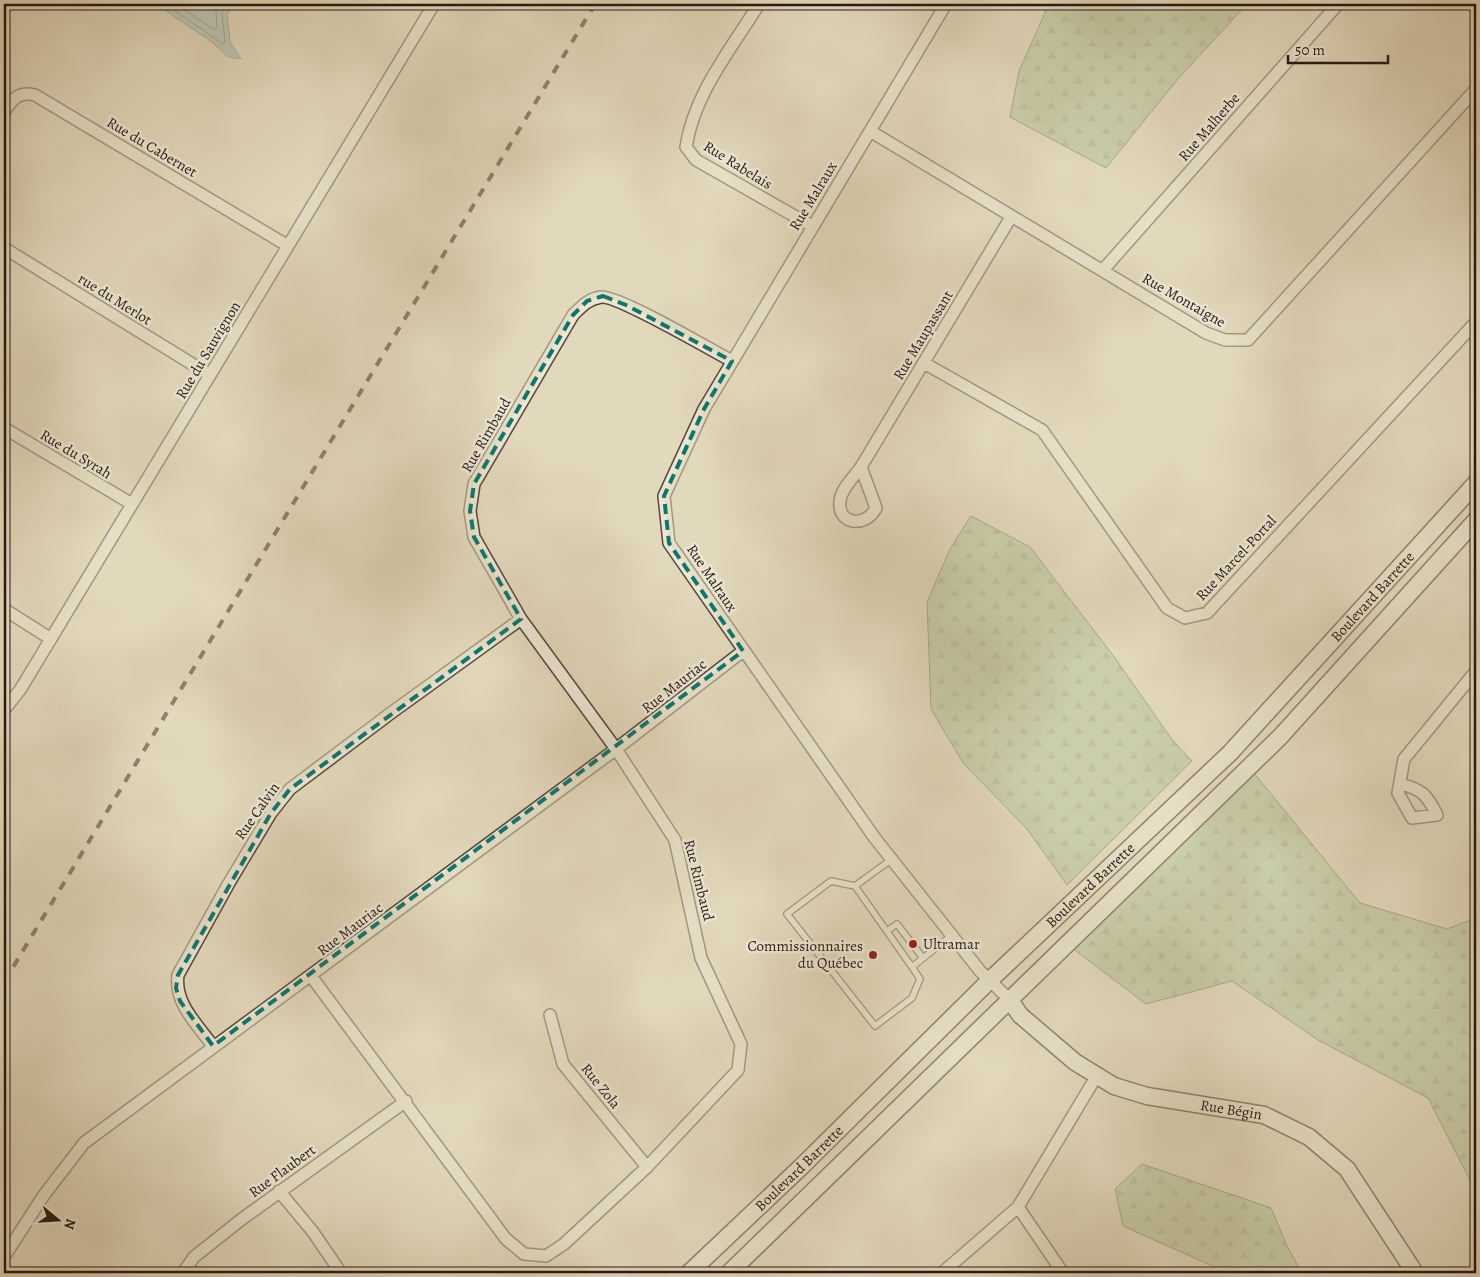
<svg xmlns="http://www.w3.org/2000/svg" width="1480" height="1277" font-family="Alegreya,serif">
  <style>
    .forest { fill: url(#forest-firs); stroke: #6a6c54 }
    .water { fill: #98b8b9; stroke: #6a7877 }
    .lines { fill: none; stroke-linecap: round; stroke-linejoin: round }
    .shore { stroke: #5f6866; stroke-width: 1 }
    .lane-casing { stroke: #55483e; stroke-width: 8 }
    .street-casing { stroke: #55483e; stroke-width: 14 }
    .secondary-casing { stroke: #261814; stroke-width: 19 }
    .lane { stroke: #ece6d3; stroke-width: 5.5 }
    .street { stroke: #ece6d3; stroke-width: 11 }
    .secondary { stroke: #ece6d3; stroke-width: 16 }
    .rail { stroke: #261814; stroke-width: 4; stroke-dasharray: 9 9; stroke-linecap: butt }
    .marked { fill: none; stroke: #0f766e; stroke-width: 4; stroke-dasharray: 10 6; stroke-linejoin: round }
    .poi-dot { fill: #8f2418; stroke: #ece6d3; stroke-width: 2 }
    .labels { text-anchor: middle; stroke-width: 5; stroke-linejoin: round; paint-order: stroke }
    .street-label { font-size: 15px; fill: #261814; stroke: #ece6d3 }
    .poi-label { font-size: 15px; fill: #261814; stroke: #ece6d3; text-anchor: start }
  </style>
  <defs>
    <pattern id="forest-firs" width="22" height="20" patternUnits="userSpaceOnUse" patternTransform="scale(1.25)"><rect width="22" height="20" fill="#aec094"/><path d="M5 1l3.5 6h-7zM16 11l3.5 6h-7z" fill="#96a47f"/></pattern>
  </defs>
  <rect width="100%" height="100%" fill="#e2d8bb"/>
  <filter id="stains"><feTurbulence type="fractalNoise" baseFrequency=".004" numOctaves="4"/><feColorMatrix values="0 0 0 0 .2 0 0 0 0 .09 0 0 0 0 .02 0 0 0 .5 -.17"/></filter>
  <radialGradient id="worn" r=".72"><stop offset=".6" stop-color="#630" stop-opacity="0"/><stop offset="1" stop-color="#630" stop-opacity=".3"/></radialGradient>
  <path class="forest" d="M 1049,4 L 1247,4 L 1177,80 L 1106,168 L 1010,117 L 1019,71 Z
    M 971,516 L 1030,547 L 1115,658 L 1173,741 L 1192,761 L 1067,885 L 1027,829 L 963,763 L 931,709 L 927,602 L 950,549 Z
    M 1249,767 L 1360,903 L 1447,929 L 1476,918 L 1476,1192 L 1428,1098 L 1318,1040 L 1232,981 L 1146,1004 L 1068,945 Z
    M 1142,1164 L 1271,1208 L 1286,1244 L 1302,1273 L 1228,1273 L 1123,1226 L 1115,1189 Z"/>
  <path class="water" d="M 156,4 L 235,4 L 227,14 L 230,42 L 241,59 L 228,57 L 212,42 Z"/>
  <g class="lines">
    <path class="shore" d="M 165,4 L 223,44 L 225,42 L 222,13 L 229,4
      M 176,4 L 214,30 L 217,28 L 216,12 L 220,4"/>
    <g class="lane-casing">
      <path id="lane" d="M 892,859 L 855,886 L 912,967 L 952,935
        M 855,886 L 831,881 L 787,914 L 875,1026 L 912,998 L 920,979 L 912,967
        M 887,931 L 897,924 L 923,958"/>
    </g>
    <g class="street-casing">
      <path id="street" d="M 759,4 C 731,49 694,94 686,147 L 696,160 L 812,226
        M 946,4 L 704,409 L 664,496 L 669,543 L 874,837 L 980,971 L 1010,1000
        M 4,112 C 12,99 19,91 35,95 L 288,246
        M 870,131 L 1206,333 L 1225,340 L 1248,340 L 1476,89
        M 4,248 L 210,375
        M 1103,270 L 1338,4
        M 924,363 L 1042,430 L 1167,608 L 1185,618 L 1207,613 L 1476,322
        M 4,428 L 132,504
        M 861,467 L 876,508 C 865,529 837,524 840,501 C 841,489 854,477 861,467 L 1011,217
        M 4,609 L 51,639
        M 4,710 L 20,690 L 434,4
        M 1400,784 C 1422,789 1427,795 1437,815 L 1412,818 L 1398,793 L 1404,759 L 1476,671
        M 311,976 L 506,1239 L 524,1254 L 546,1256 L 564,1244 L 647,1167 L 738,1070 L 741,1044 L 701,958 L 675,840 L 616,749 L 521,619 L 474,537 L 470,511 L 474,484 L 573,315 C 582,306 588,299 601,297 C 618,295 711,350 732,361
        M 550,1015 L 563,1064 L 647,1167
        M 213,1046 C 197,1024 174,1003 178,975 L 229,883 L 271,813 L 290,789 L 391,713 L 521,619
        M 279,1191 L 313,1232 L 341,1273
        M 1018,1207 L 1063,1273
        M 4,1257 L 44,1195 L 84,1143 L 616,749 L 743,651
        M 183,1273 L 194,1257 L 242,1219 L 406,1101
        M 942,1273 L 1018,1207 L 1096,1077"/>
    </g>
    <g class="secondary-casing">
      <g id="secondary">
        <path id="s1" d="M 1010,1000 L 1020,1015 L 1075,1062 L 1114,1086 L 1147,1096 L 1264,1115 L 1309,1137 L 1347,1169 L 1415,1273"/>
        <path id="s2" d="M 689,1273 L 801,1167 L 989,981 L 1230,753 L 1476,483"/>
        <path d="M 729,1273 L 1280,737 L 1476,520"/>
      </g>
    </g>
    <use href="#lane" class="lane"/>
    <use href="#street" class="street"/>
    <use href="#secondary" class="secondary"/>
    <path class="rail" d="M 4,982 L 595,4"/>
  </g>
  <path d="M0 0H1480V1277H0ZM 603,296 L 626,305 L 732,361 L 704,409 L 664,496 L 669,543 L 743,651 L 213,1046 L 180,1001 L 176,988 L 178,975 L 271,813 L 290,789 L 521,619 L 474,537 L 470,511 L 474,484 L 573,315 L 587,301 Z" fill="#e2d8bb" fill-opacity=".55" fill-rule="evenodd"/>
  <path class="marked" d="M 603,296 L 626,305 L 732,361 L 704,409 L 664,496 L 669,543 L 743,651 L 213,1046 L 180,1001 L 176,988 L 178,975 L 271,813 L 290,789 L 521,619 L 474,537 L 470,511 L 474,484 L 573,315 L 587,301 Z"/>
  <g class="poi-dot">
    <circle cx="913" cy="944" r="5"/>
    <circle cx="873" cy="955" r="5"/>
  </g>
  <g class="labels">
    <g class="street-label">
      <text transform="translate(1209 127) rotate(-49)" y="5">Rue Malherbe</text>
      <text transform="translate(152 147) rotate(31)" y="5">Rue du Cabernet</text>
      <text transform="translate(738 165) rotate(32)" y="5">Rue Rabelais</text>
      <text transform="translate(813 196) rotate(-59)" y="5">Rue Malraux</text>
      <text transform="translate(115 299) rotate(32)" y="5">rue du Merlot</text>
      <text transform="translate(1184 300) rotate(30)" y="5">Rue Montaigne</text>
      <text transform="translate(923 335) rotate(-59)" y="5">Rue Maupassant</text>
      <text transform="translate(208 350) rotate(-59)" y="5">Rue du Sauvignon</text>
      <text transform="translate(486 435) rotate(-60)" y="5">Rue Rimbaud</text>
      <text transform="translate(76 454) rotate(31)" y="5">Rue du Syrah</text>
      <text transform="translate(1236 558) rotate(-47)" y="5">Rue Marcel-Portal</text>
      <text transform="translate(712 578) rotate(56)" y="5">Rue Malraux</text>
      <text dy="5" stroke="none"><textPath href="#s2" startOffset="962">Boulevard Barrette</textPath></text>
      <text transform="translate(674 686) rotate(-38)" y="5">Rue Mauriac</text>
      <text transform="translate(257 811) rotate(-55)" y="5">Rue Calvin</text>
      <text transform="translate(699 880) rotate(76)" y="5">Rue Rimbaud</text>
      <text dy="5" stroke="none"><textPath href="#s2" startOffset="558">Boulevard Barrette</textPath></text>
      <text transform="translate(350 929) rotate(-37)" y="5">Rue Mauriac</text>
      <text transform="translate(601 1086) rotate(51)" y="5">Rue Zola</text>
      <text dy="5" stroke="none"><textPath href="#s1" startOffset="256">Rue Bégin</textPath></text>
      <text dy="5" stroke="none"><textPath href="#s2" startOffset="152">Boulevard Barrette</textPath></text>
      <text transform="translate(282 1171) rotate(-36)" y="5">Rue Flaubert</text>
    </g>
    <g class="poi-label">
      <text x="923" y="949">Ultramar</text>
      <text x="863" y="951" text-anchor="end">Commissionnaires<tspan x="863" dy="17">du Québec</tspan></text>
    </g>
  </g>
  <rect width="1480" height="1277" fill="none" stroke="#e2d8bb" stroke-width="20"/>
  <rect x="5" y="5" width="1470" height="1267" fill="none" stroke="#261814" stroke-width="2.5"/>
  <rect x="10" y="10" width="1460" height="1257" fill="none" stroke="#261814"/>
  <g transform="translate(58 1220) rotate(108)" stroke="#ece6d3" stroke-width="4" paint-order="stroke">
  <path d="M0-4L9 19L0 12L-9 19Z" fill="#261814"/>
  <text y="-8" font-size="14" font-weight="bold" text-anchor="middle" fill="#261814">N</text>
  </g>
  <path d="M1288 55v8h100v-8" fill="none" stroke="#261814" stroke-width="2.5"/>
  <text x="1295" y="55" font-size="15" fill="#261814" stroke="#ece6d3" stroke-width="4" paint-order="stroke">50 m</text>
  <rect width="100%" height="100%" filter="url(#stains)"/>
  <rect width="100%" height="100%" fill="url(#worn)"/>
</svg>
